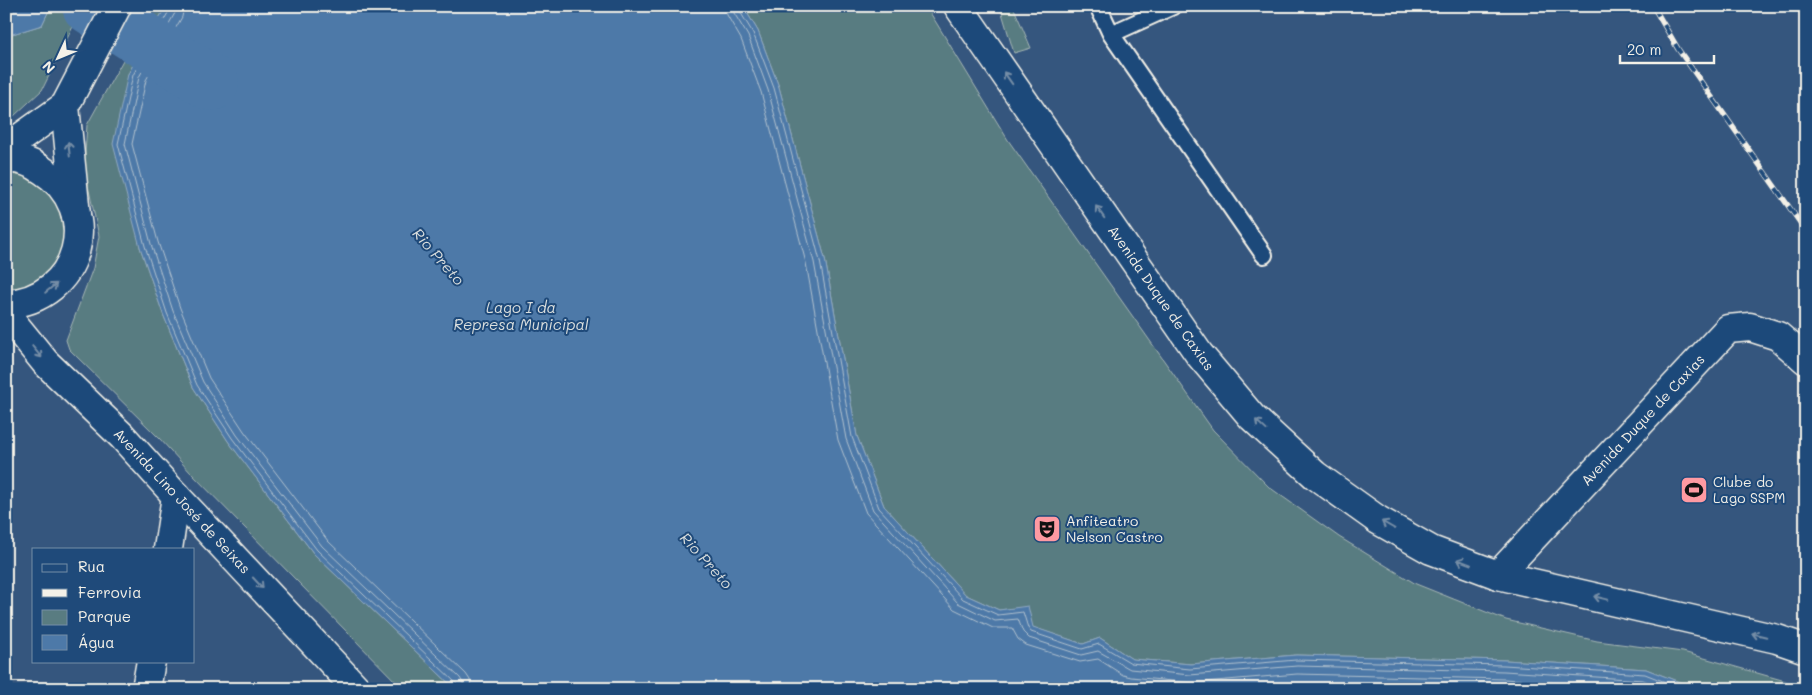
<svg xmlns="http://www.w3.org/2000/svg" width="1812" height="695" font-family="Mali,sans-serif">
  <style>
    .green { fill: #597c81; stroke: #a6b6b4 }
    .water { fill: #4d79a8; stroke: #90a9c2 }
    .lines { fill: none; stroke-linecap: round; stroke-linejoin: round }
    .shore { stroke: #b1c1ce; stroke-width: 1 }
    .river { stroke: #4d79a8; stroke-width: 56 }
    .service-casing { stroke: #f4f1e8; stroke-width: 20 }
    .minor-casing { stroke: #f4f1e8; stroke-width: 31 }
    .secondary-casing { stroke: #f4f1e8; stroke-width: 31 }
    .primary-casing { stroke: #f4f1e8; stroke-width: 31 }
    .service { stroke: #1f4a7a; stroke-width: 16 }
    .minor { stroke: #1f4a7a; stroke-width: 28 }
    .secondary { stroke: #1f4a7a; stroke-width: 28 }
    .primary { stroke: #1f4a7a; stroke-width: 28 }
    .rail-casing { stroke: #f4f1e8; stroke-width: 5.5 }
    .rail { stroke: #1f4a7a; stroke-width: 4; stroke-dasharray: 11; stroke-linecap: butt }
    .oneway { stroke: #748da6 }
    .labels { text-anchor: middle; stroke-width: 4; stroke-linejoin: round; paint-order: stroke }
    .street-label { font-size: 14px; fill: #f4f1e8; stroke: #1f4a7a }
    .poi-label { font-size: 14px; fill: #f4f1e8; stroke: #1f4a7a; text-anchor: start }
    .water-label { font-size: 15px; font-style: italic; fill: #dbdfde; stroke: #1f4a7a }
  </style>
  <rect width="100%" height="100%" fill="#35567e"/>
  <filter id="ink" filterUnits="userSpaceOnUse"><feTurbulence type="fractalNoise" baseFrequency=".02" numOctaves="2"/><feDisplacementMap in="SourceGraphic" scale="10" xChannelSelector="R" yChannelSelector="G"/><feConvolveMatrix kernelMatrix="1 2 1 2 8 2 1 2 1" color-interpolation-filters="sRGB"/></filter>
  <g filter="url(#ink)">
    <path class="green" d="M 51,6 L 83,6 L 42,90 L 14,116 L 6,119 L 6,36 L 42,25 Z
      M 153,6 L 166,6 L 128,74 L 140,247 L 163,314 L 193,387 L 228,441 L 314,554 L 455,689 L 403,689 L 191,473 L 160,439 L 69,349 L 66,340 L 93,268 L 99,236 L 84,167 L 87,125 Z
      M 743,6 L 926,6 L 1008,140 L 1213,430 L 1269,487 L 1339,537 L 1416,584 L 1506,620 L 1597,641 L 1683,652 L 1803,686 L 1806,689 L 1716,689 L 1692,687 L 1646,669 L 1505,660 L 1296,655 L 1191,664 L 1132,659 L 1100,638 L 1083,644 L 1032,627 L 1028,607 L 999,610 L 966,595 L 884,506 L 857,436 L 825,259 L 779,87 L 758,31 Z
      M 998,6 L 1013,6 L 1031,48 L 1014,53 L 1002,13 Z
      M 6,174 C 66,174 86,252 36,283 C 28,288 15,288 6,290 Z"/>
    <path class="water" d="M 6,6 L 51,6 L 42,25 L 6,36 Z
      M 166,6 L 743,6 L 758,31 L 779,87 L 825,259 L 857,436 L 884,506 L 966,595 L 999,610 L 1028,606 L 1033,627 L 1083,644 L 1100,638 L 1132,659 L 1191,664 L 1296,655 L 1505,660 L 1646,669 L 1692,687 L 1716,689 L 455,689 L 314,554 L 228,441 L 193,387 L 163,314 L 140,247 L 113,144 L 128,74 Z"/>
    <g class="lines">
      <path class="shore" d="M 170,6 L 169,11 L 133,75 L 118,144 L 145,246 L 167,313 L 197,385 L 232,438 L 317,550 L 456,683 L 458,689
        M 176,6 L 175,13 L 139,77 L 125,144 L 151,244 L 173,311 L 203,382 L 237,435 L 322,546 L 460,678 L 463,683 L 464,689
        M 184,6 L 182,17 L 146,80 L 132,144 L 158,242 L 180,308 L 209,378 L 244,431 L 328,541 L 466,674 L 470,680 L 471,689
        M 725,6 L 727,15 L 741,39 L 761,92 L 806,263 L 838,440 L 866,513 L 954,609 L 993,628 L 1012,628 L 1018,639 L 1026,645 L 1080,662 L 1098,659 L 1123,675 L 1131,677 L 1192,683 L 1297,674 L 1504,679 L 1645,689
        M 732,6 L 734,13 L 748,36 L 768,90 L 814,262 L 846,439 L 873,510 L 958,603 L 995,621 L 1018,619 L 1023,632 L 1029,638 L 1081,655 L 1098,651 L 1130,669 L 1190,675 L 1297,666 L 1504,671 L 1643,680 L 1666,689
        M 739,6 L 739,10 L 753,33 L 774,88 L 820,261 L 852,437 L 879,508 L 963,599 L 998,615 L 1023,612 L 1028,628 L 1031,632 L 1082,649 L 1099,644 L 1131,663 L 1190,669 L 1296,660 L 1504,665 L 1645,674 L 1683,689"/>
      <path class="river" d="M 90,6 L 211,83"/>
      <g class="service-casing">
        <path id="service" d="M 1098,6 L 1111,34 L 1264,255
          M 1111,34 L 1173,6"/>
      </g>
      <g class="minor-casing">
        <path id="minor" d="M 168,549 L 176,496
          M 1498,575 L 1728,329 L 1750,327 L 1778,336 L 1806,360
          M 146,689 L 151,661"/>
      </g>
      <g class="secondary-casing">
        <path id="secondary" d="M 958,6 L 1199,354 L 1252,417 L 1315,475 L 1378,520 L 1431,550 L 1498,575 L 1777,639 L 1806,649
          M 65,106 L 76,215
          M 6,148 L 65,106 L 117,6"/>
      </g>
      <g class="primary-casing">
        <path id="primary" d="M 6,159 C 19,158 32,163 42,170 C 105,210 80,300 6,304
          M 6,314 L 45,362 L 122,436 L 176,496 L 357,689"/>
      </g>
      <use href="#service" class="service"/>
      <use href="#minor" class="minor"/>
      <use href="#secondary" class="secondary"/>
      <use href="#primary" class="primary"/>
      <g class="rail-casing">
        <path id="rail" d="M 1653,6 L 1678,49 L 1806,231"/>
      </g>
      <use href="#rail" class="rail"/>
    </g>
    <defs><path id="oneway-shaft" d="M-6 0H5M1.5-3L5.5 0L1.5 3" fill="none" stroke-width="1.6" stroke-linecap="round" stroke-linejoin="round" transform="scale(1.25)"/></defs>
    <g class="oneway">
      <use href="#oneway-shaft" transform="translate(1008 78) rotate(-125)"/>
      <use href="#oneway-shaft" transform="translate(69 149) rotate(-96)"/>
      <use href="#oneway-shaft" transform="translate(1100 212) rotate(-125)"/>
      <use href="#oneway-shaft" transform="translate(51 288) rotate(-39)"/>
      <use href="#oneway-shaft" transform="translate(37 352) rotate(51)"/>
      <use href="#oneway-shaft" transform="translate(1261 425) rotate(-137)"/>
      <use href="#oneway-shaft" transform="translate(1388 525) rotate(-150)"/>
      <use href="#oneway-shaft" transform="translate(1464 562) rotate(-159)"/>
      <use href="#oneway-shaft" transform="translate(258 583) rotate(47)"/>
      <use href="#oneway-shaft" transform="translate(1601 598) rotate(-167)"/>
      <use href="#oneway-shaft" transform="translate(1759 635) rotate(-167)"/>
    </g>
  </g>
  <defs>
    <g id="stadium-square" transform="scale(1.4375)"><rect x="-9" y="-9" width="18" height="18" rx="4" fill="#ff9aa2" stroke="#1f4a7a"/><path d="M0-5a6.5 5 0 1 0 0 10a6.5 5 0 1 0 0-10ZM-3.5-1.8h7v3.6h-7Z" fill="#111"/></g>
    <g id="theatre-square" transform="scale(1.4375)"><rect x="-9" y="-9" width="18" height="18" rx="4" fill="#ff9aa2" stroke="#1f4a7a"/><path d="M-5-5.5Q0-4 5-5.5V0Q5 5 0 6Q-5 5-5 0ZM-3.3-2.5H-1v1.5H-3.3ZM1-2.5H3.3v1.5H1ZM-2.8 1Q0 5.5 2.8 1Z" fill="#111"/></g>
  </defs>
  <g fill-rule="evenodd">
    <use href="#stadium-square" x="1694" y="490"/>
    <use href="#theatre-square" x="1047" y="529"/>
  </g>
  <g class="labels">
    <g class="street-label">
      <text transform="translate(1161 298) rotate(55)" y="5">Avenida Duque de Caxias</text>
      <text transform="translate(1643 420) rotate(-47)" y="5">Avenida Duque de Caxias</text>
      <text transform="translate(182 501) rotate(47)" y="5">Avenida Lino José de Seixas</text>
    </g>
    <g class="poi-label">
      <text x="1713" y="487">Clube do<tspan x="1713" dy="16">Lago SSPM</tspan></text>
      <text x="1066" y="526">Anfiteatro<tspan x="1066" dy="16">Nelson Castro</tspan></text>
    </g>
    <g class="water-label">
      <text transform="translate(438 257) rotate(49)" y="5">Rio Preto</text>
      <text x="521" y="313">Lago I da<tspan x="521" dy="17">Represa Municipal</tspan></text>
      <text transform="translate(706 561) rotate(48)" y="5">Rio Preto</text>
    </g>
  </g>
  <rect width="1812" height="695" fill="none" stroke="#1f4a7a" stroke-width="25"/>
  <rect x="12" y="12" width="1787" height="670" fill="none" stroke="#f4f1e8" stroke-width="2" filter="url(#ink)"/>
  <rect x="32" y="548" width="162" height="115" fill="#1f4a7a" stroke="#748da6"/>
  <rect x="42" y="564" width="25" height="8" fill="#1f4a7a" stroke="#748da6"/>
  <text x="78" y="572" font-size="15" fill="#f4f1e8">Rua</text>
  <rect x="42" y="589" width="25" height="8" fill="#f4f1e8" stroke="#748da6"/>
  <text x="78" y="598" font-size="15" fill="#f4f1e8">Ferrovia</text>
  <rect x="42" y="610" width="25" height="15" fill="#597c81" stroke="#748da6"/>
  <text x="78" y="622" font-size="15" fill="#f4f1e8">Parque</text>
  <rect x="42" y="635" width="25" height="15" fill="#4d79a8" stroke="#748da6"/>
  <text x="78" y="648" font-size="15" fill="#f4f1e8">Água</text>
  <g transform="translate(58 58) rotate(226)" stroke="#1f4a7a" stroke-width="4" paint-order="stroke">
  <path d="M0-4L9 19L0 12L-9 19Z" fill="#f4f1e8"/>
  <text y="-8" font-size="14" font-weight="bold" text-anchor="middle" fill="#f4f1e8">N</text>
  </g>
  <path d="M1620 55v8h94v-8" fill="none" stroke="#f4f1e8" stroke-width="2.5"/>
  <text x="1627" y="55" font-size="15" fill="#f4f1e8" stroke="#1f4a7a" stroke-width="4" paint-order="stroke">20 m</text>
</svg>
